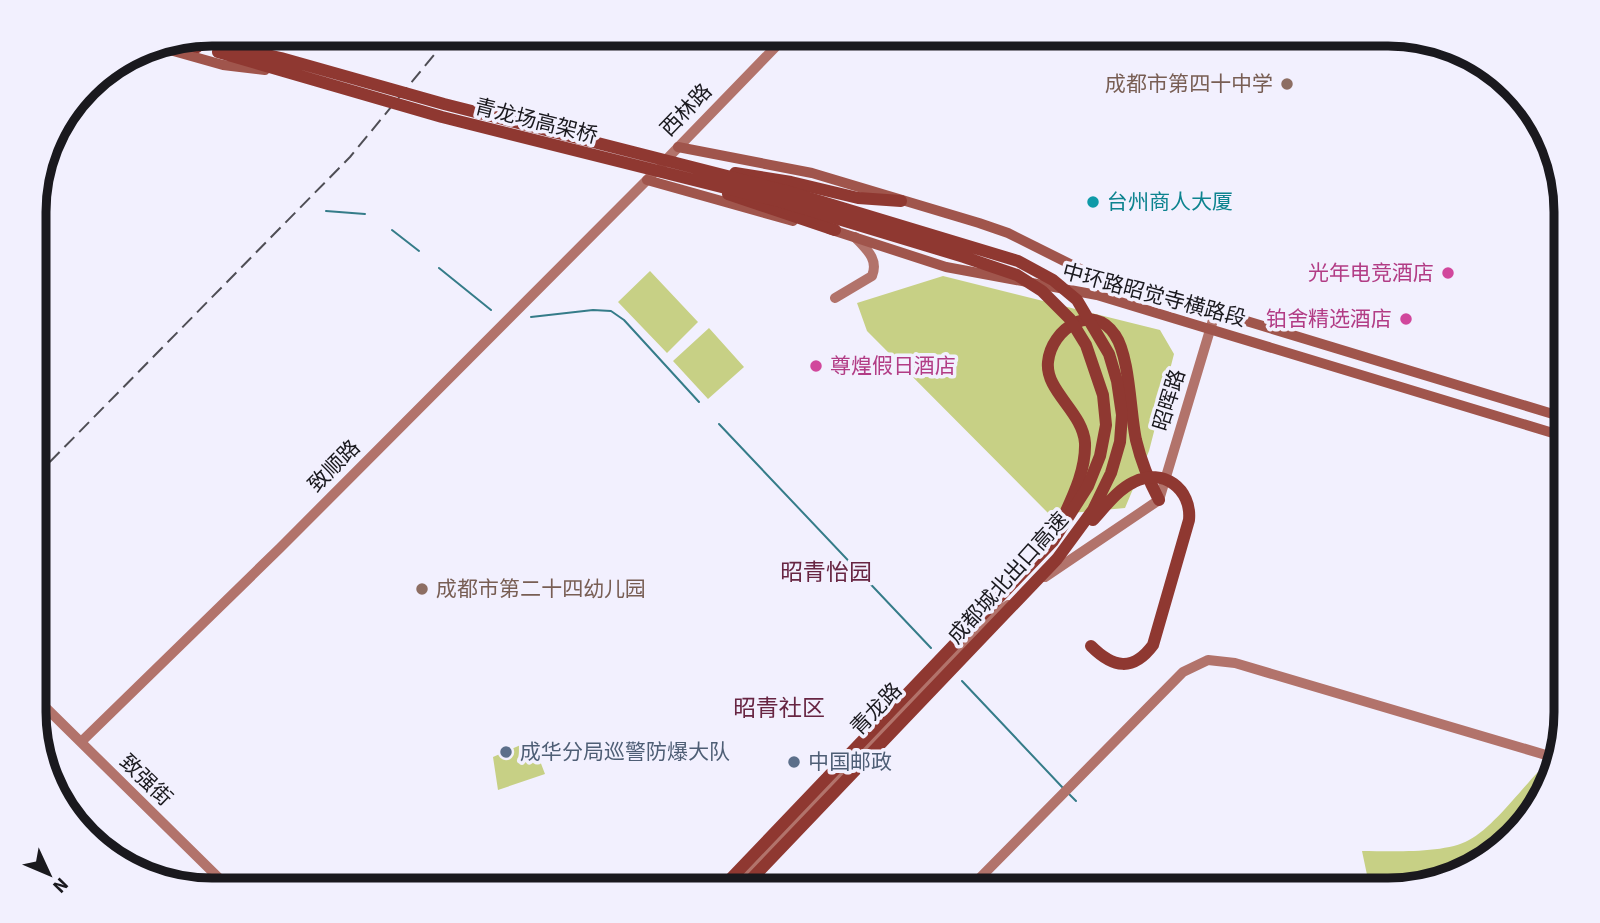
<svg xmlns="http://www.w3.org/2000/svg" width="1600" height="923" font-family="'Source Sans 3','Noto Sans SC',sans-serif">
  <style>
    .green { fill: #c7d085 }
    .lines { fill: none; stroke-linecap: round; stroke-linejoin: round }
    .stream { stroke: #357c89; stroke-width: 2 }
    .secondary { stroke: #b2736b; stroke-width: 10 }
    .primary { stroke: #a0554c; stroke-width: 10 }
    .highway { stroke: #8f3831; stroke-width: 12 }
    .rail { stroke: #4f4e55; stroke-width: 2; stroke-dasharray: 14 7; stroke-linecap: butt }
    .highway-bridge { stroke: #8f3831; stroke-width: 12 }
    .education-dot { fill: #8d6e63; stroke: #f2f0fe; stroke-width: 2.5 }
    .culture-dot { fill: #0f9aa8; stroke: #f2f0fe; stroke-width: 2.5 }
    .hotel-dot { fill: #d1479c; stroke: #f2f0fe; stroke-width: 2.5 }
    .service-dot { fill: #5c6f8a; stroke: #f2f0fe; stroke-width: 2.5 }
    .labels { text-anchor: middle; stroke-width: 7; stroke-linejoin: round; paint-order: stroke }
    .education-label { font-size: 21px; fill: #785e54; stroke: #f2f0fe; text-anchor: end }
    .street-label { font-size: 21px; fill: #1a191e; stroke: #f2f0fe }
    .culture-label { font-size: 21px; fill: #0d838f; stroke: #f2f0fe; text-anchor: start }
    .hotel-label { font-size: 21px; fill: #b23c85; stroke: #f2f0fe; text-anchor: end }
    .service-label { font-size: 21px; fill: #4e5e75; stroke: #f2f0fe; text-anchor: start }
    .neighbourhood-label { font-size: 23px; fill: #672542; stroke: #f2f0fe }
    .rim { fill: none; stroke: #1a191e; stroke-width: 9 }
  </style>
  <rect width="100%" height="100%" fill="#f2f0fe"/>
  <path class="green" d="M 650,271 L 698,322 L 667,353 L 618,302 Z
    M 943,276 L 1160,330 L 1174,354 L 1149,451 L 1125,508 L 1050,515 L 867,331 L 857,303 Z
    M 709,328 L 744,367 L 708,399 L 673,361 Z
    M 532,740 L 545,774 L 498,790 L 493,757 Z
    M 1538,772 L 1543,772 L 1550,777 L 1543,800 L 1487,860 L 1399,889 L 1370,889 L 1362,851 C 1390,851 1445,854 1469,840 C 1492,828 1519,792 1538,772 Z"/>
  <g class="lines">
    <path class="stream" d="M 326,211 L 365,214
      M 392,230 L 419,251
      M 439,268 L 491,310
      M 531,317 L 593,310 L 611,311 L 624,320 L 699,402
      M 719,424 L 931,648
      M 962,681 L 1063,788
      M 1069,794 L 1076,801"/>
    <path class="secondary" d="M 662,164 L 789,33
      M 835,298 L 872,276 C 879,259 866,249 855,237
      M 1045,577 L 1159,500 L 1216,310
      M 35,697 L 231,890
      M 81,742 L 280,548 L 652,175
      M 731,890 L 991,617 L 1008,605
      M 968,890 L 1183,672 L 1208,660 L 1235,663 L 1556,758"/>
    <path class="primary" d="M 220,33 L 259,49
      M 152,45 L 223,65 L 265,70
      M 678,147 L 812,173 L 979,223 L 1008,233 L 1088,273 L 1566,418
      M 647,180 L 793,221
      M 829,229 L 946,267 L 1097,295 L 1566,437"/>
    <path class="highway" d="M 735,173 L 791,182 L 858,198 L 901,201
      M 728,194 L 835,230
      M 1062,520 C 1073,496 1086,470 1085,443 C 1083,412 1045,391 1048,362 C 1051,329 1093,301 1115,335 C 1130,357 1130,412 1136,440 C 1141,461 1149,481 1159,500"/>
    <path class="rail" d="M 467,34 L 468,33
      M 35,477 L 350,157 L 452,33"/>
    <path class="highway-bridge" d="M 190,38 L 281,58 L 444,104 L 786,191 L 1018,261 L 1053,280 L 1077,300 L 1109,354 L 1117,381 L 1122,415 L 1120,442 L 1111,473 L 1093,510 L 1057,559 L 741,890
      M 174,41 L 197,47
      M 218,52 L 442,117 L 782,202 L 964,257 L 1017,275 L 1042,291 L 1070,319 L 1086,345 L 1103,395 L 1106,425 L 1100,456 L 1088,486 L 1053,541 L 720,890
      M 1091,646 C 1113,668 1133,672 1153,645 L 1189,520 C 1192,489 1163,467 1134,482 C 1117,490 1105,507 1093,520"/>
  </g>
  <g class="education-dot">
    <circle cx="1287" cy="84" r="7"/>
    <circle cx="422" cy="589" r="7"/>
  </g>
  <circle class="culture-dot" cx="1093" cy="202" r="7"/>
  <g class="hotel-dot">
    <circle cx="1448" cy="273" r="7"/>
    <circle cx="1406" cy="319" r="7"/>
    <circle cx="816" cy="366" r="7"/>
  </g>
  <g class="service-dot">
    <circle cx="506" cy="752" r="7"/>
    <circle cx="794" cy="762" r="7"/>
  </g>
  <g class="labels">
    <g class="education-label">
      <text x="1273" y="91">成都市第四十中学</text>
      <text x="436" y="596" text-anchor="start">成都市第二十四幼儿园</text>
    </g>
    <g class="street-label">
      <text transform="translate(686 110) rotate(-46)" y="7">西林路</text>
      <text transform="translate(536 121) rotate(14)" y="7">青龙场高架桥</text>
      <text transform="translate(1154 295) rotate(15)" y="7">中环路昭觉寺横路段</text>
      <text transform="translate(1169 400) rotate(-73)" y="7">昭晖路</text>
      <text transform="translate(334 466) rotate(-45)" y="7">致顺路</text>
      <text transform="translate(1008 578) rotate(-48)" y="7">成都城北出口高速</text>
      <text transform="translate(876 709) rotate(-46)" y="7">青龙路</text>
      <text transform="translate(146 780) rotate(44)" y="7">致强街</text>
    </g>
    <g class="culture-label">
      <text x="1107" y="209">台州商人大厦</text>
    </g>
    <g class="hotel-label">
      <text x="1434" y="280">光年电竞酒店</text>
      <text x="1392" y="326">铂舍精选酒店</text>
      <text x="830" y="373" text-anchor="start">尊煌假日酒店</text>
    </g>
    <g class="service-label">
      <text x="520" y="759">成华分局巡警防爆大队</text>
      <text x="808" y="769">中国邮政</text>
    </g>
    <g class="neighbourhood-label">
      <text x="826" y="580">昭青怡园</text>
      <text x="779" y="716">昭青社区</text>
    </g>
  </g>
  <path d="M0 0H1600V923H0ZM212 46H1388A166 166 0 0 1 1554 212V712A166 166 0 0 1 1388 878H212A166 166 0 0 1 46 712V212A166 166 0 0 1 212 46Z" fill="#f2f0fe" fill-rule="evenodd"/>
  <path class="rim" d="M212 46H1388A166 166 0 0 1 1554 212V712A166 166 0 0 1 1388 878H212A166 166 0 0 1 46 712V212A166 166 0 0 1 212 46Z"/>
  <g transform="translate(49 874) rotate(134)" stroke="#f2f0fe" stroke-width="5" paint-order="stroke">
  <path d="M0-5L12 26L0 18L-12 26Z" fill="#1a191e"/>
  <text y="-10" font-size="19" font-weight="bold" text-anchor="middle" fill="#1a191e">N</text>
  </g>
</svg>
